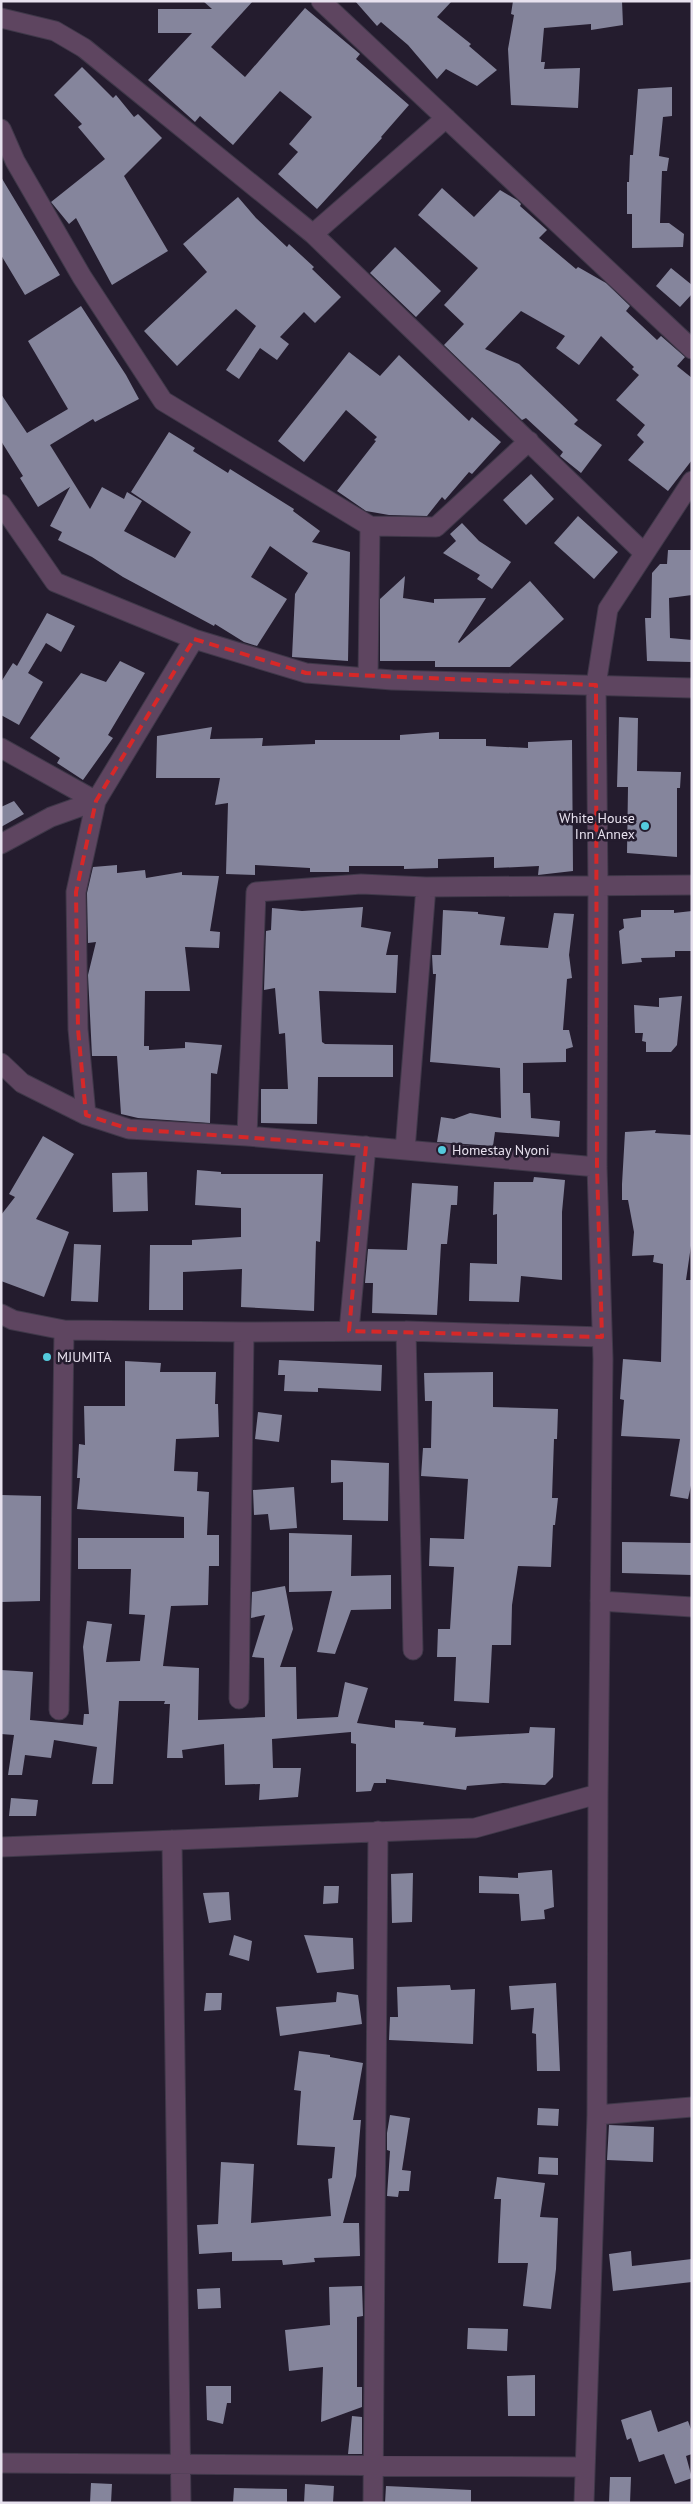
<svg xmlns="http://www.w3.org/2000/svg" width="693" height="2504" font-family="'PT Sans',sans-serif">
  <style>
    .building { fill: #85859c }
    .lines { fill: none; stroke-linecap: round; stroke-linejoin: round }
    .minor-casing { stroke: #3f3849; stroke-width: 21 }
    .minor { stroke: #5e4560; stroke-width: 19 }
    .marked { fill: none; stroke: #d62828; stroke-width: 4; stroke-dasharray: 10 6; stroke-linejoin: round }
    .poi-dot { fill: #54cadd; stroke: #241c2e; stroke-width: 2 }
    .labels { text-anchor: middle; stroke-width: 5; stroke-linejoin: round; paint-order: stroke }
    .poi-label { font-size: 14px; fill: #e7e1ee; stroke: #241c2e; text-anchor: start }
  </style>
  <rect width="100%" height="100%" fill="#241c2e"/>
  <path class="building" d="M 203,1 L 253,1 L 211,47 L 245,77 L 305,8 L 360,54 L 356,59 L 409,105 L 381,137 L 382,138 L 317,209 L 278,174 L 298,152 L 289,144 L 312,117 L 280,91 L 233,145 L 200,116 L 195,122 L 148,80 L 192,33 L 158,33 L 158,9 L 212,9 Z
    M 355,1 L 452,1 L 437,17 L 471,44 L 469,46 L 497,70 L 477,86 L 446,69 L 437,79 L 408,45 L 381,22 L 377,26 Z
    M 513,1 L 622,1 L 623,25 L 591,30 L 591,24 L 544,28 L 541,62 L 545,62 L 544,69 L 580,68 L 578,108 L 511,105 L 508,49 L 514,15 L 511,14 Z
    M 82,67 L 113,98 L 116,95 L 134,117 L 138,114 L 162,138 L 124,176 L 168,251 L 112,285 L 76,218 L 69,224 L 51,202 L 105,159 L 78,127 L 82,124 L 54,95 Z
    M 672,87 L 672,116 L 663,117 L 659,156 L 669,158 L 667,171 L 662,171 L 660,223 L 669,223 L 684,234 L 683,247 L 632,248 L 632,214 L 627,214 L 627,182 L 629,182 L 630,155 L 633,155 L 638,89 Z
    M 1,177 L 60,275 L 25,295 L 1,255 Z
    M 442,188 L 474,217 L 500,190 L 517,200 L 521,204 L 520,206 L 547,230 L 539,238 L 576,269 L 578,267 L 606,283 L 630,306 L 626,311 L 657,340 L 661,336 L 685,357 L 677,366 L 692,378 L 692,460 L 668,491 L 628,460 L 644,442 L 637,435 L 645,425 L 616,400 L 639,375 L 632,369 L 634,367 L 601,336 L 579,365 L 556,348 L 565,336 L 521,311 L 485,349 L 519,364 L 578,420 L 574,424 L 602,445 L 581,473 L 560,456 L 563,452 L 526,418 L 522,420 L 444,345 L 464,324 L 444,305 L 478,268 L 418,215 Z
    M 238,197 L 256,218 L 287,247 L 289,244 L 314,267 L 312,269 L 341,297 L 315,323 L 304,312 L 280,337 L 289,344 L 277,360 L 260,348 L 239,379 L 226,370 L 256,326 L 236,309 L 177,366 L 144,331 L 207,272 L 183,244 Z
    M 395,247 L 441,291 L 416,317 L 370,273 Z
    M 671,268 L 692,285 L 692,294 L 680,307 L 656,286 Z
    M 81,306 L 126,375 L 139,399 L 95,422 L 93,419 L 50,445 L 90,509 L 102,487 L 124,499 L 127,492 L 142,501 L 124,531 L 175,558 L 191,532 L 131,492 L 169,432 L 195,448 L 193,451 L 228,473 L 230,469 L 294,509 L 293,511 L 320,531 L 312,542 L 350,552 L 348,661 L 292,657 L 295,594 L 308,573 L 270,546 L 251,577 L 287,599 L 257,646 L 244,642 L 215,624 L 214,626 L 123,577 L 92,557 L 58,540 L 62,532 L 50,526 L 70,487 L 38,507 L 20,478 L 23,476 L 1,441 L 1,394 L 27,433 L 68,409 L 28,341 Z
    M 349,352 L 380,376 L 399,355 L 469,421 L 472,417 L 501,442 L 472,474 L 469,472 L 445,500 L 442,497 L 427,516 L 389,515 L 366,511 L 337,491 L 376,441 L 374,440 L 377,437 L 346,410 L 304,462 L 278,441 Z
    M 531,474 L 554,499 L 526,525 L 503,500 Z
    M 578,516 L 618,552 L 594,579 L 554,543 Z
    M 462,523 L 479,541 L 511,562 L 492,589 L 477,579 L 480,575 L 443,553 L 456,541 L 450,534 Z
    M 668,550 L 692,550 L 692,595 L 669,598 L 670,638 L 692,640 L 692,662 L 647,661 L 645,618 L 651,618 L 652,573 L 660,564 L 667,564 Z
    M 405,576 L 403,598 L 434,603 L 434,599 L 486,598 L 458,642 L 459,643 L 530,581 L 564,619 L 510,667 L 435,667 L 435,661 L 380,661 L 380,599 Z
    M 47,613 L 75,626 L 61,652 L 46,643 L 28,673 L 43,682 L 19,725 L 1,715 L 1,682 L 13,663 L 17,666 Z
    M 120,661 L 145,673 L 108,735 L 113,738 L 83,780 L 57,763 L 60,758 L 30,738 L 81,673 L 106,682 Z
    M 619,717 L 638,718 L 637,771 L 681,772 L 680,788 L 677,788 L 677,857 L 627,853 L 628,787 L 617,787 Z
    M 212,727 L 210,739 L 263,738 L 262,746 L 315,744 L 315,740 L 400,740 L 400,735 L 439,732 L 439,739 L 486,739 L 486,746 L 528,748 L 528,742 L 572,740 L 573,871 L 538,875 L 539,866 L 494,868 L 494,857 L 438,859 L 438,868 L 404,869 L 404,866 L 349,866 L 349,872 L 310,872 L 310,868 L 255,865 L 255,875 L 226,874 L 228,803 L 215,805 L 220,778 L 156,778 L 157,736 Z
    M 14,801 L 24,814 L 1,827 L 1,807 Z
    M 117,865 L 117,873 L 145,870 L 146,878 L 182,872 L 182,875 L 219,876 L 210,931 L 220,932 L 219,948 L 185,947 L 190,991 L 145,991 L 144,1046 L 149,1046 L 149,1050 L 185,1048 L 185,1042 L 222,1045 L 217,1074 L 211,1073 L 210,1123 L 138,1118 L 121,1114 L 117,1056 L 92,1056 L 88,975 L 96,942 L 88,943 L 87,893 L 93,867 Z
    M 363,907 L 361,927 L 391,932 L 386,955 L 398,955 L 396,993 L 319,991 L 322,1042 L 325,1044 L 393,1045 L 393,1077 L 318,1077 L 317,1124 L 261,1123 L 261,1089 L 288,1089 L 285,1033 L 279,1034 L 275,988 L 264,990 L 266,931 L 271,930 L 272,908 L 302,911 Z
    M 443,910 L 478,912 L 478,914 L 505,917 L 500,945 L 548,948 L 554,913 L 574,914 L 569,955 L 572,978 L 567,979 L 563,1030 L 569,1030 L 573,1047 L 566,1049 L 566,1062 L 523,1063 L 523,1093 L 530,1093 L 531,1118 L 560,1121 L 559,1137 L 495,1132 L 493,1146 L 437,1142 L 441,1117 L 454,1119 L 470,1113 L 501,1118 L 500,1068 L 430,1062 L 436,974 L 433,974 L 432,955 L 441,955 Z
    M 641,910 L 674,910 L 674,913 L 692,911 L 692,951 L 675,951 L 675,957 L 641,958 L 642,962 L 622,964 L 619,931 L 624,928 L 623,919 L 641,917 Z
    M 682,996 L 677,1045 L 671,1052 L 646,1052 L 646,1042 L 642,1041 L 643,1033 L 635,1033 L 634,1005 L 659,1007 L 659,998 Z
    M 656,1130 L 655,1133 L 692,1135 L 692,1239 L 686,1280 L 692,1280 L 692,1481 L 688,1499 L 670,1496 L 680,1439 L 621,1436 L 624,1400 L 620,1399 L 623,1359 L 661,1362 L 663,1264 L 653,1262 L 654,1255 L 632,1256 L 634,1232 L 628,1200 L 622,1200 L 622,1184 L 625,1132 Z
    M 43,1136 L 74,1154 L 36,1219 L 69,1232 L 44,1297 L 1,1281 L 1,1215 L 15,1197 L 9,1194 Z
    M 197,1170 L 221,1172 L 221,1174 L 323,1174 L 320,1242 L 316,1241 L 314,1311 L 241,1307 L 242,1269 L 183,1272 L 183,1310 L 149,1310 L 150,1245 L 192,1245 L 192,1240 L 241,1237 L 241,1208 L 195,1205 Z
    M 147,1172 L 148,1211 L 113,1212 L 112,1173 Z
    M 534,1177 L 565,1180 L 562,1212 L 562,1280 L 521,1276 L 519,1302 L 469,1301 L 470,1263 L 497,1264 L 497,1214 L 493,1215 L 494,1182 L 533,1182 Z
    M 412,1183 L 458,1186 L 457,1205 L 451,1205 L 447,1244 L 441,1244 L 437,1315 L 372,1313 L 373,1283 L 365,1283 L 368,1249 L 407,1250 Z
    M 74,1244 L 101,1245 L 98,1302 L 71,1301 Z
    M 279,1360 L 382,1365 L 381,1391 L 318,1388 L 318,1392 L 284,1391 L 285,1375 L 278,1375 Z
    M 125,1361 L 161,1363 L 160,1372 L 216,1372 L 215,1404 L 218,1404 L 219,1437 L 176,1439 L 174,1471 L 198,1472 L 197,1491 L 209,1492 L 207,1535 L 219,1535 L 219,1566 L 209,1566 L 208,1605 L 171,1606 L 163,1666 L 199,1668 L 198,1720 L 265,1717 L 264,1658 L 252,1657 L 265,1615 L 251,1618 L 252,1592 L 285,1586 L 293,1629 L 280,1667 L 296,1667 L 297,1719 L 338,1717 L 345,1682 L 368,1688 L 357,1723 L 395,1728 L 395,1720 L 424,1722 L 423,1725 L 456,1728 L 455,1737 L 529,1733 L 530,1727 L 555,1728 L 553,1777 L 545,1785 L 503,1783 L 467,1786 L 466,1790 L 386,1779 L 386,1783 L 374,1783 L 371,1791 L 356,1792 L 356,1744 L 351,1743 L 351,1732 L 272,1739 L 273,1768 L 301,1768 L 298,1797 L 259,1800 L 260,1784 L 225,1785 L 224,1744 L 182,1750 L 183,1758 L 167,1758 L 170,1704 L 164,1704 L 165,1701 L 119,1701 L 113,1784 L 92,1784 L 97,1747 L 54,1740 L 51,1758 L 25,1755 L 22,1775 L 8,1775 L 14,1735 L 1,1734 L 1,1670 L 33,1672 L 30,1720 L 83,1725 L 84,1714 L 89,1714 L 83,1647 L 87,1621 L 112,1624 L 106,1662 L 140,1661 L 145,1615 L 129,1614 L 131,1569 L 78,1569 L 78,1538 L 184,1538 L 184,1517 L 77,1509 L 80,1478 L 77,1478 L 79,1444 L 85,1445 L 84,1406 L 125,1406 Z
    M 493,1372 L 493,1407 L 558,1409 L 557,1439 L 554,1439 L 552,1498 L 558,1498 L 555,1525 L 553,1525 L 551,1567 L 518,1566 L 512,1605 L 511,1645 L 492,1645 L 489,1703 L 454,1701 L 456,1657 L 437,1657 L 438,1629 L 450,1629 L 454,1567 L 429,1566 L 430,1538 L 464,1539 L 468,1479 L 421,1476 L 423,1448 L 431,1448 L 432,1401 L 425,1401 L 424,1373 Z
    M 258,1412 L 282,1415 L 279,1442 L 255,1439 Z
    M 331,1460 L 389,1463 L 388,1521 L 343,1520 L 343,1482 L 331,1483 Z
    M 294,1487 L 297,1528 L 270,1530 L 268,1514 L 254,1515 L 253,1490 Z
    M 1,1495 L 41,1496 L 40,1601 L 1,1602 Z
    M 289,1533 L 352,1535 L 351,1576 L 391,1575 L 391,1609 L 351,1610 L 335,1654 L 317,1652 L 332,1591 L 289,1592 Z
    M 622,1542 L 692,1543 L 692,1575 L 622,1573 Z
    M 11,1798 L 38,1800 L 36,1816 L 9,1816 Z
    M 552,1870 L 554,1907 L 544,1910 L 545,1919 L 521,1921 L 519,1894 L 479,1893 L 479,1876 L 518,1878 L 518,1873 Z
    M 413,1873 L 412,1922 L 392,1923 L 391,1874 Z
    M 324,1886 L 339,1886 L 338,1903 L 323,1904 Z
    M 229,1892 L 231,1920 L 209,1923 L 203,1893 Z
    M 234,1935 L 252,1941 L 249,1961 L 229,1955 Z
    M 304,1935 L 353,1938 L 354,1969 L 317,1973 Z
    M 556,1983 L 560,2071 L 537,2071 L 536,2034 L 532,2033 L 534,2008 L 511,2010 L 509,1986 Z
    M 450,1985 L 451,1990 L 475,1989 L 473,2044 L 389,2040 L 390,2017 L 398,2017 L 397,1987 Z
    M 337,1992 L 358,1995 L 362,2024 L 280,2036 L 276,2007 L 336,2002 Z
    M 206,1993 L 222,1993 L 221,2010 L 204,2011 Z
    M 299,2051 L 330,2055 L 330,2057 L 363,2063 L 353,2120 L 361,2120 L 356,2176 L 343,2223 L 359,2223 L 360,2256 L 314,2258 L 315,2262 L 283,2265 L 282,2260 L 232,2261 L 232,2252 L 199,2254 L 197,2225 L 218,2224 L 221,2162 L 254,2164 L 251,2223 L 331,2216 L 328,2179 L 332,2178 L 335,2147 L 297,2145 L 301,2091 L 294,2090 Z
    M 538,2108 L 559,2109 L 558,2126 L 537,2125 Z
    M 390,2115 L 410,2118 L 402,2170 L 411,2171 L 409,2191 L 399,2191 L 398,2197 L 387,2196 L 390,2151 L 387,2150 L 387,2133 Z
    M 609,2125 L 654,2127 L 653,2162 L 607,2160 Z
    M 539,2157 L 558,2158 L 558,2175 L 538,2174 Z
    M 497,2177 L 545,2183 L 540,2217 L 558,2218 L 556,2269 L 551,2309 L 523,2306 L 528,2263 L 498,2263 L 501,2199 L 494,2199 Z
    M 631,2251 L 632,2266 L 692,2259 L 692,2282 L 613,2291 L 609,2254 Z
    M 362,2286 L 363,2316 L 357,2317 L 357,2387 L 362,2387 L 362,2407 L 321,2422 L 323,2367 L 289,2371 L 285,2330 L 330,2325 L 329,2287 Z
    M 220,2288 L 221,2308 L 198,2309 L 197,2289 Z
    M 468,2328 L 508,2329 L 507,2351 L 467,2349 Z
    M 535,2375 L 535,2416 L 508,2416 L 507,2376 Z
    M 206,2386 L 231,2386 L 231,2403 L 227,2403 L 223,2424 L 207,2420 Z
    M 651,2410 L 658,2432 L 688,2421 L 692,2432 L 692,2454 L 686,2456 L 692,2478 L 675,2484 L 664,2454 L 639,2462 L 631,2438 L 627,2440 L 621,2420 Z
    M 352,2416 L 362,2417 L 362,2454 L 348,2454 Z
    M 610,2477 L 631,2477 L 630,2503 L 609,2503 Z
    M 91,2483 L 112,2484 L 111,2503 L 90,2503 Z
    M 305,2484 L 334,2486 L 333,2503 L 304,2503 Z
    M 386,2486 L 471,2490 L 471,2503 L 385,2503 Z
    M 234,2488 L 287,2489 L 287,2503 L 233,2503 Z"/>
  <g class="lines">
    <g class="minor-casing">
      <path id="minor" d="M 321,1 L 692,349
        M 1,18 L 55,31 L 84,48 L 313,234 L 644,553
        M 1,129 L 15,161 L 82,277 L 163,401 L 370,526 L 436,527 L 529,441
        M 313,234 L 446,118
        M 1,504 L 55,582 L 194,639 L 306,673 L 392,680 L 692,688
        M 368,678 L 370,526
        M 1,748 L 96,801
        M 1,844 L 51,817 L 96,801
        M 1,1063 L 22,1083 L 86,1115 L 129,1129 L 247,1136 L 597,1167
        M 86,1115 L 78,1029 L 76,892 L 96,801 L 194,639
        M 247,1136 L 256,892 L 361,884 L 426,887 L 692,885
        M 405,1150 L 426,887
        M 1,1314 L 13,1320 L 64,1330 L 244,1332 L 406,1331 L 602,1337
        M 349,1331 L 366,1146
        M 406,1331 L 413,1650
        M 600,1601 L 692,1607
        M 239,1699 L 244,1332
        M 59,1710 L 64,1330
        M 172,1840 L 181,2503
        M 1,1847 L 475,1828 L 598,1794 L 603,1359 L 597,1167 L 598,885 L 596,685 L 608,609 L 692,481
        M 597,2115 L 692,2107
        M 1,2463 L 585,2467
        M 373,2503 L 378,1831
        M 584,2503 L 597,2115 L 598,1794"/>
    </g>
    <use href="#minor" class="minor"/>
  </g>
  <path class="marked" d="M 194,639 L 306,673 L 596,685 L 597,1167 L 602,1337 L 349,1331 L 366,1146 L 129,1129 L 86,1115 L 78,1029 L 76,892 L 96,801 Z"/>
  <g class="poi-dot">
    <circle cx="645" cy="826" r="5"/>
    <circle cx="442" cy="1150" r="5"/>
    <circle cx="47" cy="1357" r="5"/>
  </g>
  <g class="labels">
    <g class="poi-label">
      <text x="635" y="823" text-anchor="end">White House<tspan x="635" dy="16">Inn Annex</tspan></text>
      <text x="452" y="1155">Homestay Nyoni</text>
      <text x="57" y="1362">MJUMITA</text>
    </g>
  </g>
  <rect width="693" height="2504" fill="none" stroke="#e7e1ee" stroke-width="5"/>
</svg>
